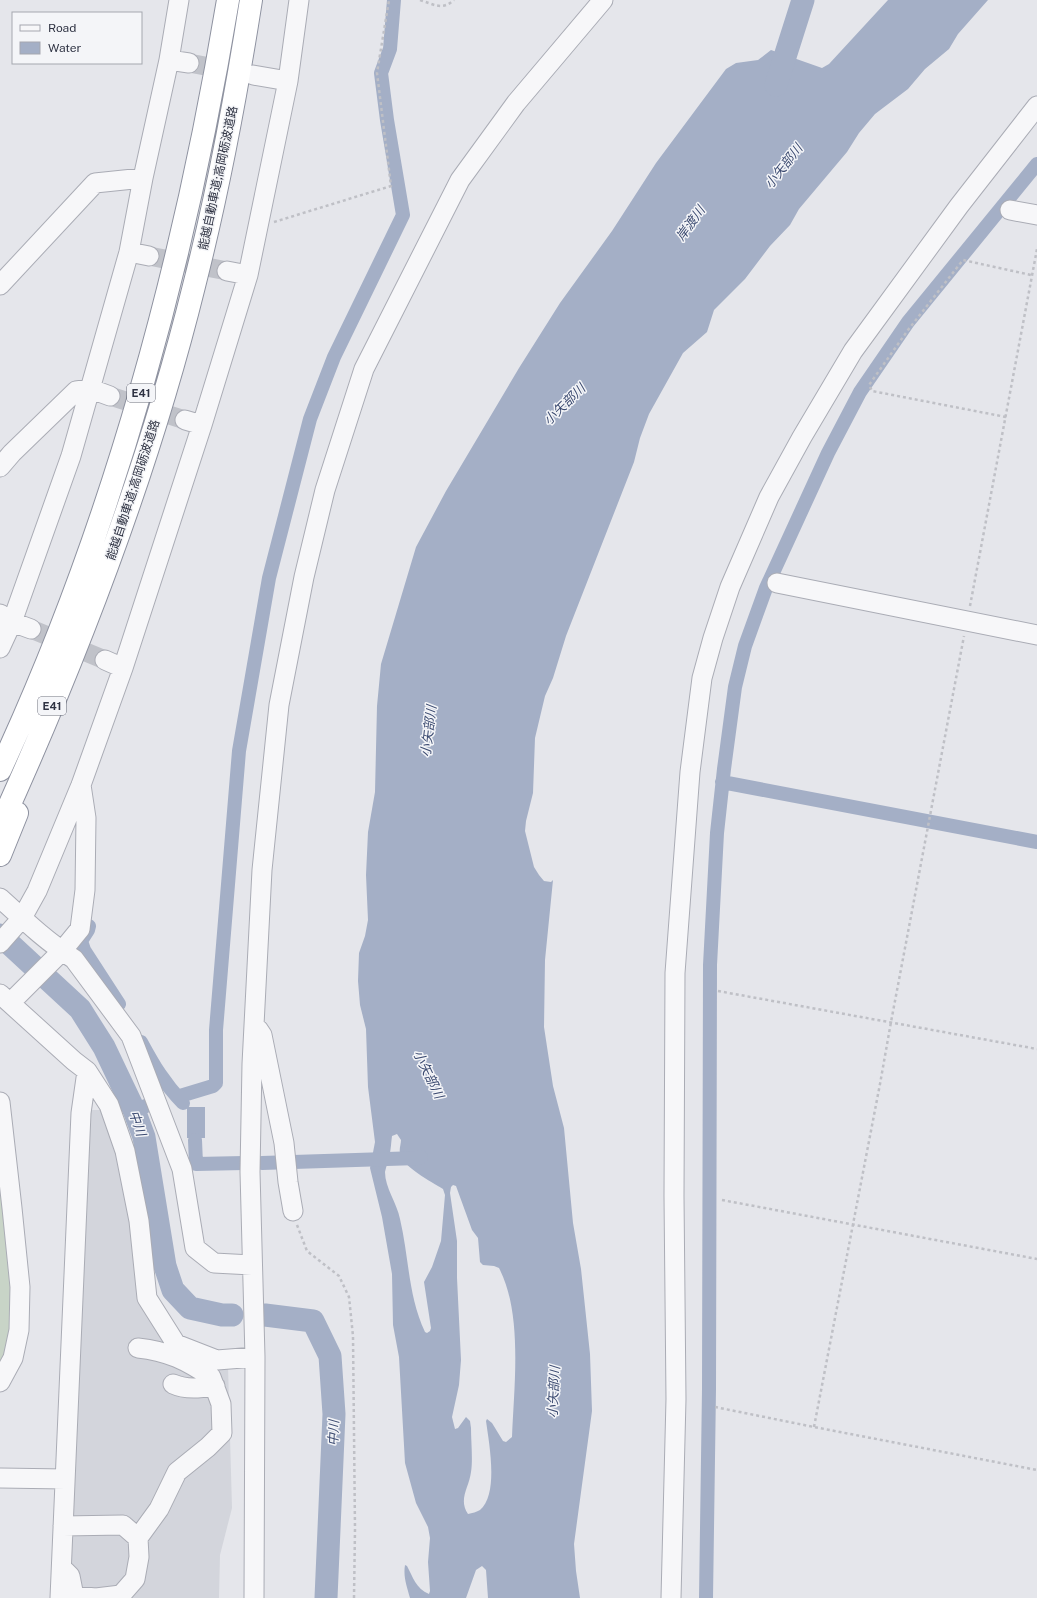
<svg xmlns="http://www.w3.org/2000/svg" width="1037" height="1598" font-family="'Public Sans','Noto Sans JP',sans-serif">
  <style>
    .built { fill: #d3d5dc }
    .green { fill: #c8d4c7 }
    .water { fill: #a4afc6; fill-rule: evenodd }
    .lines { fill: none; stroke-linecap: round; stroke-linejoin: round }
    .canal { stroke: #a4afc6; stroke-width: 14 }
    .river { stroke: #a4afc6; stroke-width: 23 }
    .minor-tunnel { stroke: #c0c2c9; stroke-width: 19; stroke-dasharray: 19 10; stroke-linecap: butt }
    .minor-casing { stroke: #aaacb5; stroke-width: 21 }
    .highway-casing { stroke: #8e92a0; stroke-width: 24 }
    .path { stroke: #bfc0c6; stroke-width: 2.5; stroke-dasharray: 3 3; stroke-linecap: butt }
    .minor { stroke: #f7f7f9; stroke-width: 19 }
    .highway { stroke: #fff; stroke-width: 22 }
    .labels { text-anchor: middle; stroke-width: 3; stroke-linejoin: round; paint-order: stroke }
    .shield { fill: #f4f5f8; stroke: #696c79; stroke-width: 1 }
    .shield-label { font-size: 11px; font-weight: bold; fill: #2e3242 }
    .street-label { font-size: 12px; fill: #2e3242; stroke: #f4f5f8 }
    .water-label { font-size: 13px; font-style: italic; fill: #3c4b71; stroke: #f4f5f8 }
  </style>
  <rect width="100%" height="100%" fill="#e5e6eb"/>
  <path class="built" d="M 91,1110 L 105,1110 L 118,1151 L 149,1318 L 228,1366 L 232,1508 L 220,1555 L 219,1598 L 67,1598 Z"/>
  <path class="green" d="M 0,1160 L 15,1317 L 0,1369 Z"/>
  <path class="water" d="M 888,0 L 988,0 L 958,34 L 949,49 L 925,69 L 908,89 L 875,114 L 859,133 L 847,152 L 799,209 L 790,225 L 770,246 L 745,279 L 714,310 L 707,332 L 683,353 L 649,414 L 640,438 L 634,462 L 566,636 L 553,678 L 545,696 L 535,738 L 533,793 L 526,821 L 525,831 L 534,867 L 539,875 L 544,881 L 551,882 L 553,880 L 545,960 L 544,1027 L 553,1086 L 564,1128 L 573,1223 L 581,1269 L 590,1354 L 592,1411 L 574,1544 L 576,1571 L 580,1598 L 488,1598 L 486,1570 L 482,1566 L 476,1570 L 466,1598 L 410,1598 C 407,1587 403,1577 405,1565 L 407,1566 C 413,1577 416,1589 429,1594 L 430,1591 L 428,1562 L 430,1538 L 428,1527 L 416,1503 L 405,1463 L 399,1357 L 393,1325 L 392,1274 L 382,1217 L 370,1168 L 375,1142 L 368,1087 L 366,1029 L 360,1005 L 358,981 L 359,953 L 365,936 L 368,920 L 366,875 L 368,832 L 375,792 L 377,706 L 381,664 L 416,547 L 446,491 L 519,368 L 560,303 L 612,231 L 656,163 L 726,69 L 736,63 L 758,60 L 771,50 L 822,68 L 829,64 ZM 397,1134 L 401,1140 C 401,1144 399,1149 400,1153 C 401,1166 432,1182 443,1189 L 445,1195 L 441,1241 L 432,1267 L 424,1282 L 431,1328 L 430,1331 L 427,1333 L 425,1332 C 408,1296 409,1257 400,1219 C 397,1203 385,1188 385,1172 C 386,1167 388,1162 389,1157 C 391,1150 391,1143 392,1136 ZM 453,1185 L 456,1186 L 472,1230 L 478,1238 L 480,1262 L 483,1265 L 494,1266 L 499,1268 C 523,1314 514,1386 512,1437 L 506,1442 L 503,1441 L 492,1423 L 487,1419 L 486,1421 C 489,1443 499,1494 480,1510 C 477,1512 472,1513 468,1514 C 458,1499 469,1488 471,1472 C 473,1460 471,1441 471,1428 L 470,1421 L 466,1417 L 458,1428 L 455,1429 L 452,1417 L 459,1385 L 461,1360 L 457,1278 L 457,1241 L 450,1193 L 451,1187 Z
    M 185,1101 L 189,1107 L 205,1107 L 205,1138 L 200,1138 L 200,1140 L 191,1141 L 191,1138 L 187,1138 L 187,1109 L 182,1104 Z"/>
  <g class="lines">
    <path class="canal" d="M 722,782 L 1037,842
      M 89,926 L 88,930 L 81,941 L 84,950 L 119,1004
      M 141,1042 C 154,1066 164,1083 183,1103
      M 180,1096 L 213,1086 L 216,1083 L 216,1030 L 239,751 L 269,578 L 310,419 L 334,357 L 403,215 L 387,120 L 381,73 L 390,49 L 394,0
      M 134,1110 L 146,1106
      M 195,1140 L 196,1164 L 244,1163
      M 262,1163 L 418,1158 L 421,1157
      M 706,1598 L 709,1389 L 710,965 L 717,833 L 724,769 L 735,687 L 745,646 L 766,588 L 828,453 L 860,392 L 908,322 L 1037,164"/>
    <path class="river" d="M 776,85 L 803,0
      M 0,935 L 80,1009 L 104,1047 L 134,1110 L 144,1137 L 165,1266 L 173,1290 L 190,1308 L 222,1315 L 232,1315
      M 265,1315 L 313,1321 L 330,1356 L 334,1414 L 326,1598"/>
    <path class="minor-tunnel" d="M 189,63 L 253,75
      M 149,256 L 227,271
      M 110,396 L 185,420
      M 31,629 L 105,660"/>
    <g class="minor-casing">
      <path id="minor" d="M 169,60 L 189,63
        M 253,75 L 288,81
        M 1010,210 L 1037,215
        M 129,252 L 149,256
        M 227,271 L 248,275
        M 0,285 L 95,183 L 143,178
        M 185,420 L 202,425
        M 0,467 L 12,453 L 76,391 L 91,389 L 110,396
        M 777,583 L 1037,635
        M 0,614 L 12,622 L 31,629
        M 0,648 L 12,622 L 71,456 L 129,252 L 143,178 L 169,60 L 179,0
        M 105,660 L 123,668
        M 0,898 C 24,920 47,942 74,959 L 131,1036 L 182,1169 L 195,1248 L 214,1263 L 252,1265
        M 0,943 L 22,918 L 37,891 L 81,785 L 123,668 L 202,425 L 248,275 L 288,81 L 299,0
        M 0,994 L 74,1061 L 87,1071 L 109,1105 L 125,1151 L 139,1221 L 147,1298 L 176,1344 L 217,1360 L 255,1357
        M 10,1003 L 62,951 L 80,929 L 85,890 L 86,818 L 81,785
        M 258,1029 L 262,1035 L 284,1143 L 288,1182 L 293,1211
        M 0,1102 L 12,1208 L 20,1287 L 19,1330 L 13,1358 L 0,1382
        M 173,1384 C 186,1390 201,1388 215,1386
        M 0,1478 L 65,1479
        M 63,1526 L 123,1525 L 138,1538 L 139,1557 L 135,1579 L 121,1595 L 96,1598 L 74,1596 L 70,1576 L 65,1571
        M 138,1538 L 159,1509 L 177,1472 L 208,1447 L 222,1433 L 221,1404 L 211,1377 C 187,1361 168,1351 138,1348
        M 60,1598 L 81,1113 L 87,1071
        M 254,1598 L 255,1357 L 250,1172 L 252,1064 L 262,870 L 279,705 L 304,577 L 325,490 L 364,369 L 460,180 L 516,103 L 603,0
        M 671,1598 L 676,1399 L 674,1196 L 675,973 L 690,772 L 702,678 L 713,638 L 730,587 L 769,497 L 802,437 L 853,351 L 959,206 L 1037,106"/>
    </g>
    <g class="highway-casing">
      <path id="highway" d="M 0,770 C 114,526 184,265 228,0
        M 0,826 C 79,652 148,472 194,286 C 218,192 236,96 251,0
        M 0,855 L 17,813"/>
    </g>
    <path class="path" d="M 420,0 C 433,4 442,11 454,0
      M 274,222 L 391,186 L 377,73 L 389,0
      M 1006,417 L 872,391 L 869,385 L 908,330 L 963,260 L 1031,275
      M 970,606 L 1037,249
      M 718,991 L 1037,1049
      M 722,1200 L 1037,1259
      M 297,1225 L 307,1251 L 339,1276 L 349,1297 L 353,1336 L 355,1529 L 354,1598
      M 715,1407 L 814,1427 L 1037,1470
      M 814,1427 L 880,1084 L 891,1022 L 964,636"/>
    <use href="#minor" class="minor"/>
    <use href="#highway" class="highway"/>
  </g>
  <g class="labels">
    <g class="shield">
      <rect x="127" y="384" width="28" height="18" rx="3"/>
      <rect x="38" y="697" width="28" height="18" rx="3"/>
    </g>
    <g class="shield-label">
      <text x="141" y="397">E41</text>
      <text x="52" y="710">E41</text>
    </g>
    <g class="street-label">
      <text transform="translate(218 178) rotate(-78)" y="4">能越自動車道;高岡砺波道路</text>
      <text transform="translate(133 490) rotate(-72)" y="4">能越自動車道;高岡砺波道路</text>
    </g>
    <g class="water-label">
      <text transform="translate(783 166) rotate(-52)" y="5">小矢部川</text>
      <text transform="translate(690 223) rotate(-54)" y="5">岸渡川</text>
      <text transform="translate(564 404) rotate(-44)" y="5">小矢部川</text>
      <text transform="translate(428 731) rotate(-83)" y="5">小矢部川</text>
      <text transform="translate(429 1074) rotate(64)" y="5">小矢部川</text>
      <text transform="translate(138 1123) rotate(71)" y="5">中川</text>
      <text transform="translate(553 1392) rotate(-87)" y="5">小矢部川</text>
      <text transform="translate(333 1433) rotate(-88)" y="5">中川</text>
    </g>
  </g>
  <rect x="12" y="12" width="130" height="52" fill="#f4f5f8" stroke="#a5a7af"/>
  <rect x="20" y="25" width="20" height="6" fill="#f7f7f9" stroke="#a5a7af"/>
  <text x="48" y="32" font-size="12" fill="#2e3242">Road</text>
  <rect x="20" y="42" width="20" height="12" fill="#a4afc6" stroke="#a5a7af"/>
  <text x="48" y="52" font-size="12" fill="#2e3242">Water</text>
</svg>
